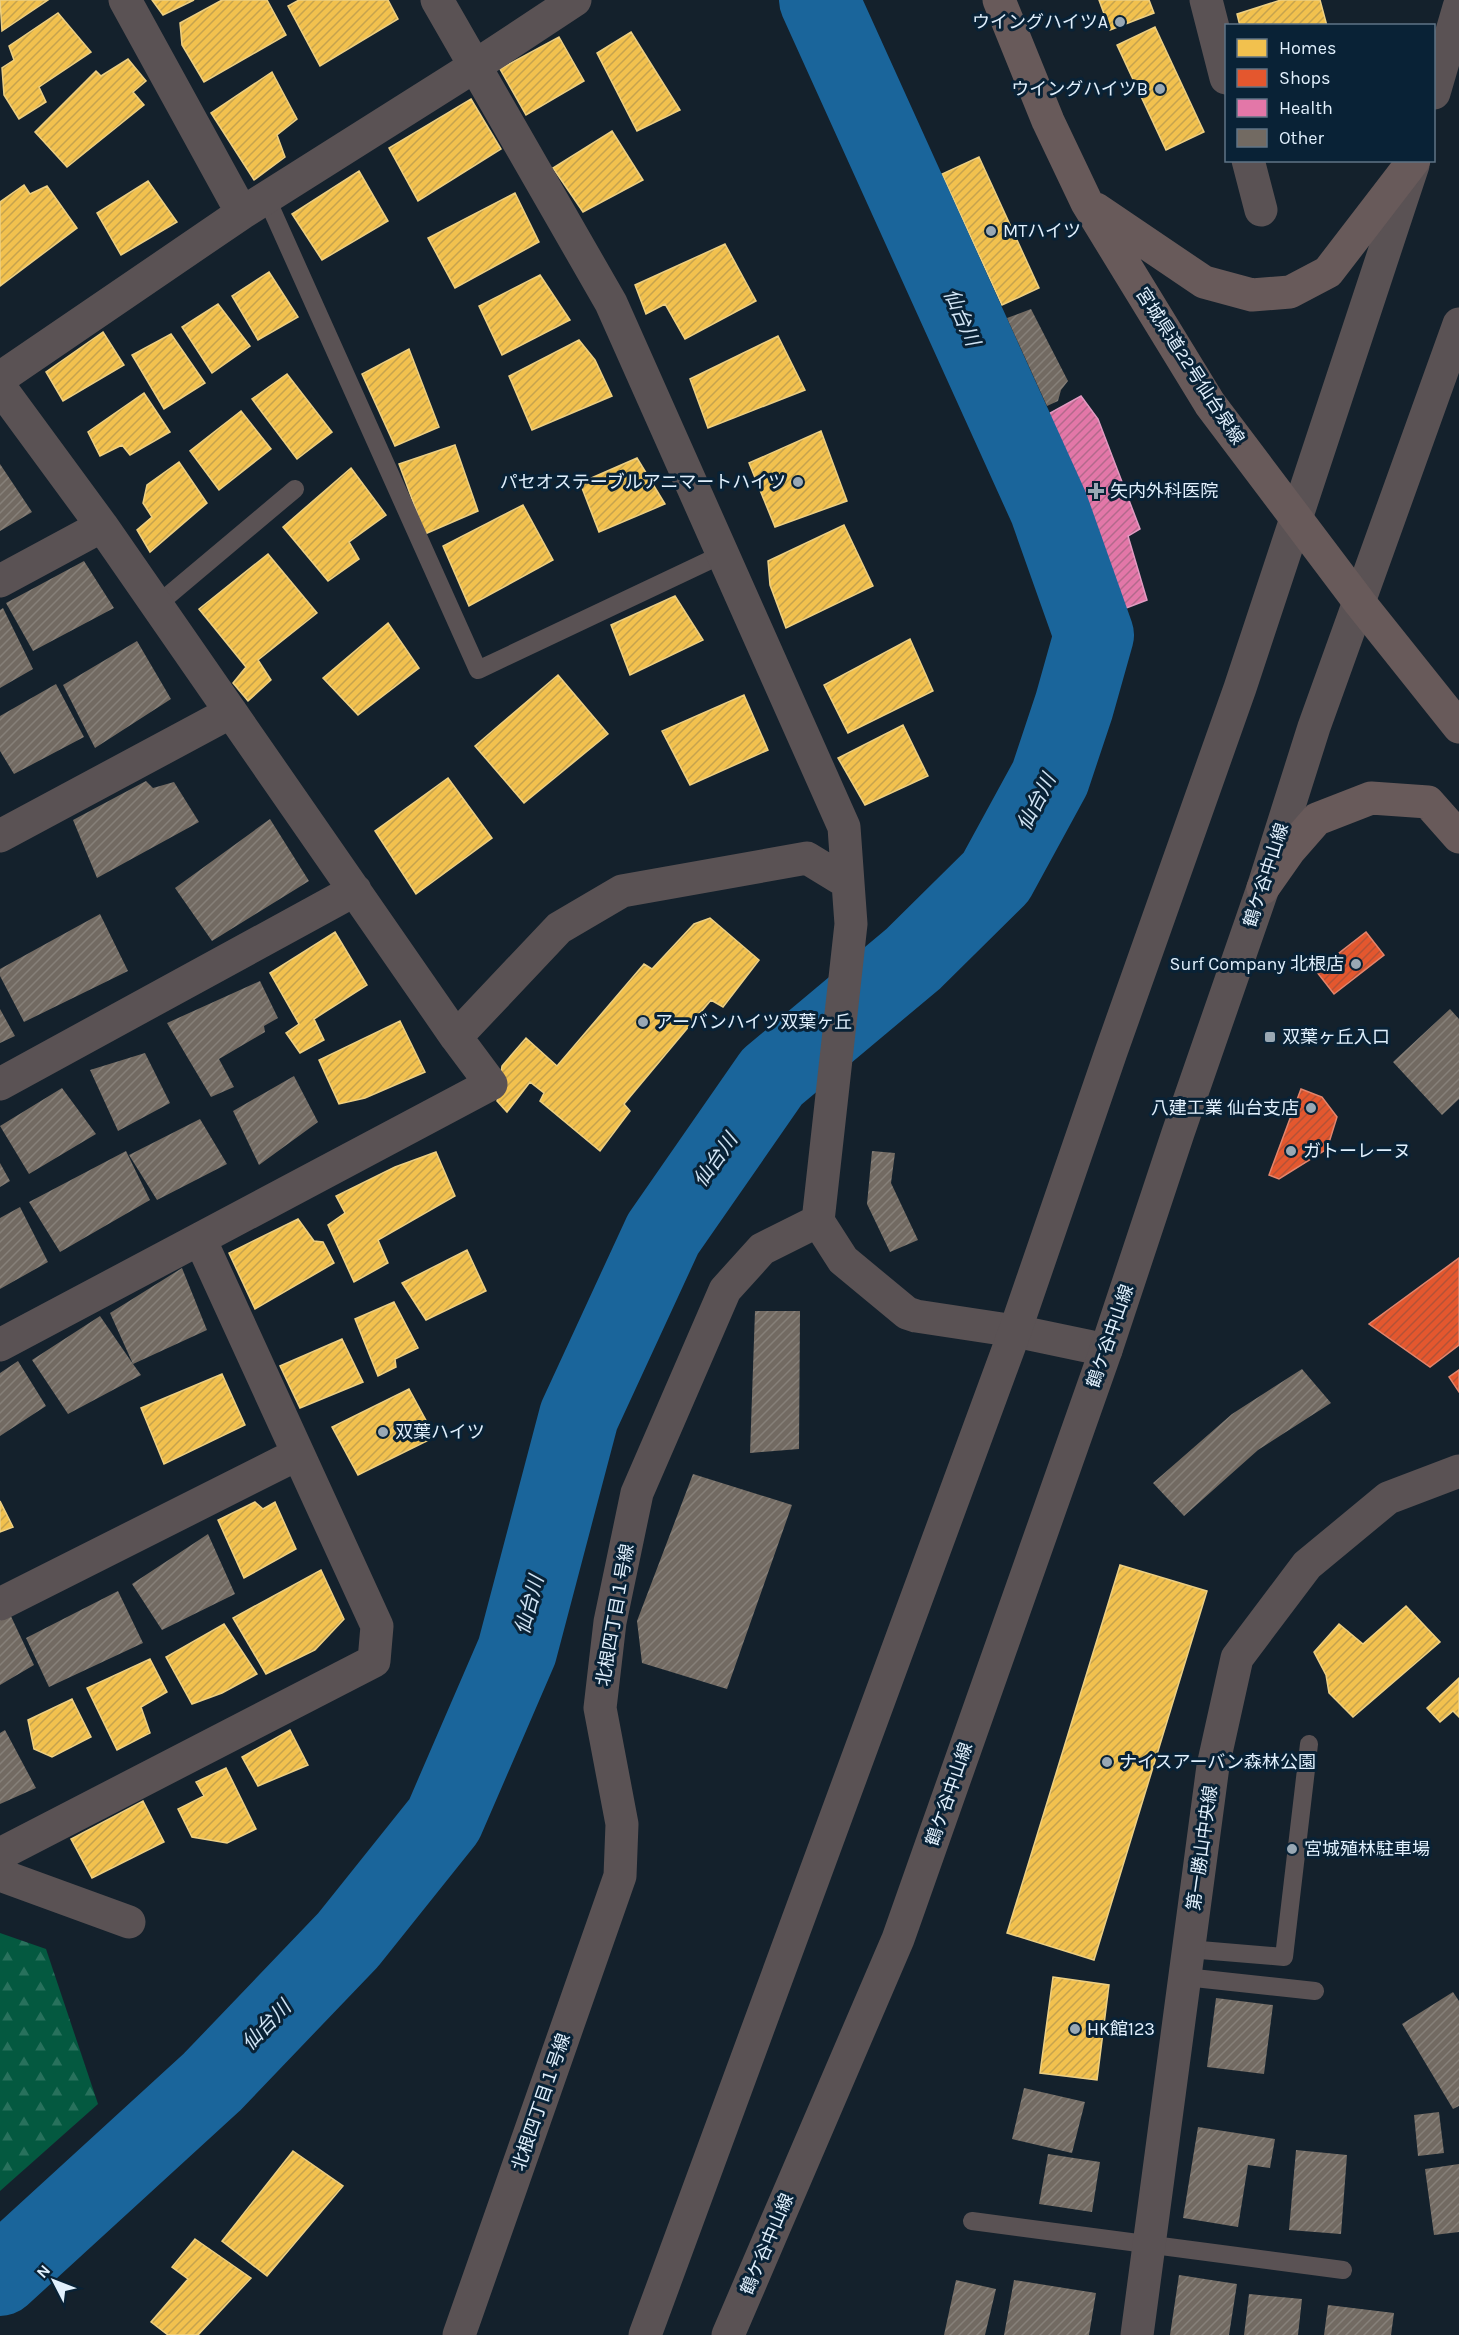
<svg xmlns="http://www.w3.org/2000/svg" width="1459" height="2335" font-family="Karla,'Noto Sans JP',sans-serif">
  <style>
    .forest { fill: url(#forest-firs) }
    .homes { fill: url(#homes-hatch); stroke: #edcf82; stroke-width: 1.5 }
    .shops { fill: url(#shops-hatch); stroke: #e3856c; stroke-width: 1.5 }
    .health { fill: url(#health-hatch); stroke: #e29bc2; stroke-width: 1.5 }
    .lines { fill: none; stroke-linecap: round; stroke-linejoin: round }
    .river { stroke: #1a659b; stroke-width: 80 }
    .building { fill: url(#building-hatch) }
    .service { stroke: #5a5254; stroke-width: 18 }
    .minor { stroke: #5a5254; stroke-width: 33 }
    .tertiary { stroke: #5a5254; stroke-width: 33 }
    .primary { stroke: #685a5a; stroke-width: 33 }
    .poi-dot { fill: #99a8b4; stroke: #092236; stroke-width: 2 }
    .labels { text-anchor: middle; stroke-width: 6; stroke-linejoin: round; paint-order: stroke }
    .poi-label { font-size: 18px; fill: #e1f0fd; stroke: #092236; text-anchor: start }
    .street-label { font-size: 18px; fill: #e1f0fd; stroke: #092236 }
    .water-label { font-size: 20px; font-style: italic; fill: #d2e5f5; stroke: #092236 }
  </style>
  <defs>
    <pattern id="forest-firs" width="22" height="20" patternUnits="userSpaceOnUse" patternTransform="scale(1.5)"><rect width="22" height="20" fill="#045940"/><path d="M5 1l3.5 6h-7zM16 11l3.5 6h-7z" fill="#28715c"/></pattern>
    <pattern id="homes-hatch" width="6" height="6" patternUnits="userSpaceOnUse" patternTransform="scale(1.5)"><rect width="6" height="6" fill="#f2c14e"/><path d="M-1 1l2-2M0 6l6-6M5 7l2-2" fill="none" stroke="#c6a34e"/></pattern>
    <pattern id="shops-hatch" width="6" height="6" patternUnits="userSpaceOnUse" patternTransform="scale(1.5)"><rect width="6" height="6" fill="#e4572e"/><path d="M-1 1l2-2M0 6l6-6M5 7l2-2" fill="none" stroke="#b45237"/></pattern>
    <pattern id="health-hatch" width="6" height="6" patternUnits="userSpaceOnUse" patternTransform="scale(1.5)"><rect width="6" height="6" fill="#e377a8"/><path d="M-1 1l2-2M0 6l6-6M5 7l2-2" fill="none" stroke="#b3698c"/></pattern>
    <pattern id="building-hatch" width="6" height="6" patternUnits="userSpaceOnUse" patternTransform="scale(1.5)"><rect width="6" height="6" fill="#726a62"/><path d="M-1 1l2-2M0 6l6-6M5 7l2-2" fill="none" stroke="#868079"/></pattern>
  </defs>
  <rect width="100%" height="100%" fill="#14212c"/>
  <path class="forest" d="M 0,1933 L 46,1949 L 98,2104 L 0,2191 Z"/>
  <path class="homes" d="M 0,0 L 48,0 L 2,31 Z
    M 152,0 L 194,0 L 163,15 Z
    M 222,0 L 267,0 L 286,35 L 204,82 L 182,45 L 180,23 Z
    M 299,0 L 388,0 L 398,19 L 320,66 L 288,6 Z
    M 1099,0 L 1149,0 L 1154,13 L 1110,30 Z
    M 1281,0 L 1320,0 L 1327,26 L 1240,26 L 1237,14 Z
    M 58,13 L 91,52 L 39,87 L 46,102 L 19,119 L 4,95 L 2,68 L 14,60 L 9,46 Z
    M 1155,27 L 1204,132 L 1166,150 L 1117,45 Z
    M 631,32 L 680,110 L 637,131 L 597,53 Z
    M 559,37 L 584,81 L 526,115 L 500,69 Z
    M 128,59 L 146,81 L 133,92 L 144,105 L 67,167 L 35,132 L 96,71 L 101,76 Z
    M 272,72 L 297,119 L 277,135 L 285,157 L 254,180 L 211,113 Z
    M 471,99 L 501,149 L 418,201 L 389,148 Z
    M 612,131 L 643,180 L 583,212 L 553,168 Z
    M 979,157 L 1039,288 L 1002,305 L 942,174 Z
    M 359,171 L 388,221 L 322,260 L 292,214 Z
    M 148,181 L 177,222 L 121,255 L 97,213 Z
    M 24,185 L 30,194 L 47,186 L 77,228 L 0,286 L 0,202 Z
    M 515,193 L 539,242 L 455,288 L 428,238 Z
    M 725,244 L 756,301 L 685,339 L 665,304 L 646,314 L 635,285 Z
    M 269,272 L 298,317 L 258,340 L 232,296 Z
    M 540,275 L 570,320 L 502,355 L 479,306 Z
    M 218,304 L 250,346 L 212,373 L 182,327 Z
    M 103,332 L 124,365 L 63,401 L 46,372 Z
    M 171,334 L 205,383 L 164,409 L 132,355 Z
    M 778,336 L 805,390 L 708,428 L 690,379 Z
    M 579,340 L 595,360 L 612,396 L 532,430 L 509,376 Z
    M 409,349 L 439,427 L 395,446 L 362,374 Z
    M 287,374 L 332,432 L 297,459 L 252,399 Z
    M 144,393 L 170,432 L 130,455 L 122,445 L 100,456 L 88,432 Z
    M 241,411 L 271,449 L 219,490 L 190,451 Z
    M 821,431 L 847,501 L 775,527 L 749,463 Z
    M 455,445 L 478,511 L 425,534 L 399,464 Z
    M 637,458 L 665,504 L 599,532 L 580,483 Z
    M 179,462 L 207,503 L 150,552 L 137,530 L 152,517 L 143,503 L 147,485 Z
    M 351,468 L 386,515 L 349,542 L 359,559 L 328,581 L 283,527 Z
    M 523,505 L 553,560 L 469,606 L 443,546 Z
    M 844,525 L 873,586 L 786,628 L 770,585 L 768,561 Z
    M 268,554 L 317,613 L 258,660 L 271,680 L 248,701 L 233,683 L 246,667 L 199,609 Z
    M 675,596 L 703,640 L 630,675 L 611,625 Z
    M 388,623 L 419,668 L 358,715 L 323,678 Z
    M 910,639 L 933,691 L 848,733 L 824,685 Z
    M 558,675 L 608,734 L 524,803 L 475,746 Z
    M 744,695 L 768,750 L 690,785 L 662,731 Z
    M 903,725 L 928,776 L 865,805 L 838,758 Z
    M 448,778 L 492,838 L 416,894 L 375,831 Z
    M 710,918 L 759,960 L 723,1007 L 711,1000 L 624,1104 L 630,1111 L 600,1151 L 540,1101 L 544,1093 L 530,1082 L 507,1112 L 497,1101 L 502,1066 L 526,1038 L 557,1066 L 644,964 L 652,969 L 694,924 Z
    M 335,932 L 367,985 L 314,1019 L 324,1040 L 300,1053 L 286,1033 L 299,1024 L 270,973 Z
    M 400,1021 L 425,1072 L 365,1098 L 339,1104 L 319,1060 Z
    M 436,1152 L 455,1196 L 378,1240 L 388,1263 L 354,1282 L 328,1225 L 345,1213 L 336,1196 L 395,1167 Z
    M 298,1219 L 314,1241 L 323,1242 L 334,1263 L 255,1309 L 229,1253 Z
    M 467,1250 L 486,1291 L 426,1320 L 402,1283 Z
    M 394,1302 L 418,1348 L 395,1359 L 396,1367 L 378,1376 L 355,1319 Z
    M 342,1339 L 363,1382 L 300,1408 L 280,1366 Z
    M 222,1374 L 245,1425 L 164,1464 L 141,1408 Z
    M 409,1389 L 435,1437 L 358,1475 L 332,1427 Z
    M 0,1501 L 13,1527 L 0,1532 Z
    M 255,1502 L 263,1509 L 275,1502 L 296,1549 L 244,1578 L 218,1520 Z
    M 1120,1565 L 1207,1591 L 1094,1960 L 1007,1933 Z
    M 321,1570 L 344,1619 L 315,1650 L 266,1674 L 233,1618 Z
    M 1406,1606 L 1440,1642 L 1353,1717 L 1329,1693 L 1326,1675 L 1314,1652 L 1339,1624 L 1363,1644 Z
    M 224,1624 L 257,1674 L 222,1693 L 192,1704 L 166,1657 Z
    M 150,1659 L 167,1692 L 141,1707 L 150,1733 L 117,1750 L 87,1688 Z
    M 1459,1678 L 1459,1717 L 1453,1711 L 1440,1722 L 1427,1708 Z
    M 72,1699 L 91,1737 L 52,1757 L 34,1749 L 28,1720 Z
    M 290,1730 L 308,1765 L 258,1786 L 242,1757 Z
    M 226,1768 L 256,1829 L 227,1843 L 192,1837 L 178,1809 L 204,1796 L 196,1782 Z
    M 143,1801 L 164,1842 L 92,1878 L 71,1839 Z
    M 1053,1977 L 1109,1985 L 1097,2080 L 1040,2073 Z
    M 293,2151 L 343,2186 L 267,2276 L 222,2241 Z
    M 195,2239 L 251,2278 L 198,2335 L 168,2335 L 151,2322 L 188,2279 L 172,2267 Z"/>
  <path class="shops" d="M 1366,932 L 1384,955 L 1334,994 L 1316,971 Z
    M 1301,1089 L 1322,1097 L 1337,1117 L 1327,1149 L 1279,1179 L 1269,1175 Z
    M 1459,1258 L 1459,1345 L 1430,1367 L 1369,1324 Z
    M 1459,1370 L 1459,1392 L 1449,1377 Z"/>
  <path class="health" d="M 1081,396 L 1098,419 L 1140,529 L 1128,536 L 1147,600 L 1108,615 L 1041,418 Z"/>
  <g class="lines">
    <path class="river" d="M 0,2276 L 212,2082 L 348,1940 L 444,1820 L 517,1651 L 579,1416 L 663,1234 L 772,1077 L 913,959 L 996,877 L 1050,778 L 1074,706 L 1094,635 L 1049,508 L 819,0"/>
  </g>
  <path class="building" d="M 1031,309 L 1068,381 L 1061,390 L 1058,401 L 1047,406 L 1007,318 Z
    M 0,464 L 32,512 L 0,531 Z
    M 84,561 L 114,608 L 33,651 L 6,603 Z
    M 3,608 L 33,669 L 0,688 L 0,610 Z
    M 137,641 L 171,699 L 95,748 L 63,685 Z
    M 56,684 L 84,737 L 14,774 L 0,751 L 0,716 Z
    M 146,781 L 153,788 L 174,782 L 199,822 L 97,878 L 73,820 Z
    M 270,819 L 309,881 L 212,941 L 175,888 Z
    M 100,914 L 128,971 L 24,1022 L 0,976 L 0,969 Z
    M 260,981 L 278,1018 L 264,1026 L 265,1032 L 219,1059 L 234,1087 L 211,1097 L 167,1023 Z
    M 0,1009 L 15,1036 L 0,1043 Z
    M 1450,1009 L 1459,1019 L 1459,1099 L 1442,1115 L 1393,1062 Z
    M 145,1053 L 170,1103 L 118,1131 L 90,1070 Z
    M 294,1076 L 318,1122 L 259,1165 L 233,1111 Z
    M 62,1088 L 96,1134 L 29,1174 L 0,1126 Z
    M 200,1119 L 227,1164 L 157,1200 L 129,1155 Z
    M 126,1151 L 150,1200 L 60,1252 L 29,1202 Z
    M 872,1151 L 895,1153 L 891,1183 L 918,1240 L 890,1252 L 867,1204 Z
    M 0,1163 L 10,1181 L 0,1187 Z
    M 20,1207 L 48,1262 L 0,1289 L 0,1218 Z
    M 182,1268 L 207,1330 L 133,1364 L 141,1375 L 68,1414 L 32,1360 L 100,1316 L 133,1364 L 110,1313 Z
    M 755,1311 L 800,1311 L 799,1449 L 750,1453 Z
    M 18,1361 L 46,1406 L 0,1436 L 0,1373 Z
    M 1302,1369 L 1331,1403 L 1258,1450 L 1184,1516 L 1153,1483 L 1232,1414 Z
    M 693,1474 L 792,1505 L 727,1689 L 642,1663 L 637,1621 Z
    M 208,1534 L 235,1594 L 162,1630 L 132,1584 Z
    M 118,1591 L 143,1643 L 49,1687 L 26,1638 Z
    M 8,1610 L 34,1665 L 0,1685 L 0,1615 Z
    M 5,1730 L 36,1788 L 0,1804 L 0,1733 Z
    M 1453,1992 L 1459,2001 L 1459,2106 L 1453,2109 L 1402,2024 Z
    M 1216,1998 L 1273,2005 L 1264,2074 L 1207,2067 Z
    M 1024,2088 L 1085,2102 L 1072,2153 L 1012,2139 Z
    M 1439,2112 L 1444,2153 L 1418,2156 L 1414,2115 Z
    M 1198,2127 L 1275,2139 L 1270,2168 L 1248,2165 L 1238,2227 L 1183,2218 Z
    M 1296,2150 L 1347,2155 L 1341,2234 L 1289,2230 Z
    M 1048,2154 L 1100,2162 L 1092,2212 L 1039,2204 Z
    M 1459,2164 L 1459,2232 L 1434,2235 L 1425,2169 Z
    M 1179,2275 L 1237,2284 L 1229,2335 L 1170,2335 Z
    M 956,2280 L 996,2289 L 985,2335 L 944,2335 Z
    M 1014,2280 L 1096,2293 L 1089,2335 L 1004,2335 Z
    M 1249,2294 L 1302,2299 L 1298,2335 L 1244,2335 Z
    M 1328,2305 L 1394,2313 L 1391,2335 L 1324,2335 Z"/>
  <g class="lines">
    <path class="service" d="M 266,197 L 478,670 L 723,554
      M 157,605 L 295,489
      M 1188,1949 L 1284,1957 L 1309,1744
      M 1185,1977 L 1315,1991
      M 972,2221 L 1343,2270"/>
    <path class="minor" d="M 125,0 L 242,213
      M 437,0 L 611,303 L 844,827 L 848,883
      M 1206,0 L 1226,78
      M 1248,160 L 1261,210
      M 0,378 L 242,213 L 475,66 L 575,0
      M 0,387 L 102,526 L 456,1037 L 491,1084 L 0,1345
      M 0,581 L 102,526
      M 0,836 L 231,712
      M 456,1037 L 559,928 L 622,891 L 807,858 L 848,883 L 851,924 L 818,1221 L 843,1260 L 907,1313 L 916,1316 L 1015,1331 L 1106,1350
      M 0,1084 L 355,890
      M 0,1604 L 298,1454
      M 0,1854 L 374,1661 L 377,1626 L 200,1239
      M 0,1875 L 129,1922
      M 459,2335 L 620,1876 L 622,1824 L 600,1708 L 610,1622 L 637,1493 L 725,1290 L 762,1249 L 818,1221"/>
    <path class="tertiary" d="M 1434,93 L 1459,7
      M 645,2335 L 1015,1331 L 1111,1052 L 1240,688 L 1413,165
      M 728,2335 L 898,1939 L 1106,1350 L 1178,1133 L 1263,888 L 1314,727 L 1459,324
      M 1137,2335 L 1213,1766 L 1237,1658 L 1307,1565 L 1388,1498 L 1459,1471"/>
    <path class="primary" d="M 999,0 L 1048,121 L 1087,203 L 1210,404 L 1360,603 L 1459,727
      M 1096,209 L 1204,282 L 1252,295 L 1290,292 L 1328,272 L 1414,160
      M 1263,888 L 1289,851 L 1317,819 L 1371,798 L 1428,802 L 1459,837"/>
  </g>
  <g class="poi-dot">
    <circle cx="1120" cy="22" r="6"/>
    <circle cx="1160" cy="89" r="6"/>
    <circle cx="991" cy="231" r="6"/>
    <circle cx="798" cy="482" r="6"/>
    <path d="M1093 482h6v6h6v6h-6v6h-6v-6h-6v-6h6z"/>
    <circle cx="1356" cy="964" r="6"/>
    <circle cx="643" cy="1022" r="6"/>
    <rect x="1264" y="1031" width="12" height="12" rx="3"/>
    <circle cx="1311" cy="1108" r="6"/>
    <circle cx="1291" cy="1151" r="6"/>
    <circle cx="383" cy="1432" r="6"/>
    <circle cx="1107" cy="1762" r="6"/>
    <circle cx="1292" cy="1849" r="6"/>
    <circle cx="1075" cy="2029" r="6"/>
  </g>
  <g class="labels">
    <g class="poi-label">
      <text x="1108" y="28" text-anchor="end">ウイングハイツA</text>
      <text x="1148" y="95" text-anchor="end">ウイングハイツB</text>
      <text x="1003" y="237">MTハイツ</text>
      <text x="786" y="488" text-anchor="end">パセオステーブルアニマートハイツ</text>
      <text x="1110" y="497">矢内外科医院</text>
      <text x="1344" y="970" text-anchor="end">Surf Company 北根店</text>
      <text x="655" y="1028">アーバンハイツ双葉ヶ丘</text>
      <text x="1282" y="1043">双葉ヶ丘入口</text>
      <text x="1299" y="1114" text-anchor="end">八建工業 仙台支店</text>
      <text x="1303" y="1157">ガトーレーヌ</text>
      <text x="395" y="1438">双葉ハイツ</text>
      <text x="1119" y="1768">ナイスアーバン森林公園</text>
      <text x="1304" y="1855">宮城殖林駐車場</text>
      <text x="1087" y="2035">HK館123</text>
    </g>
    <g class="street-label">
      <text transform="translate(1190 366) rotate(57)" y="6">宮城県道22号仙台泉線</text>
      <text transform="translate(1266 875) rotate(-72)" y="6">鶴ケ谷中山線</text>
      <text transform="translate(1110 1336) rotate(-71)" y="6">鶴ケ谷中山線</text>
      <text transform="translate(615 1615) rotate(-80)" y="6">北根四丁目１号線</text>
      <text transform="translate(949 1794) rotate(-71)" y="6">鶴ケ谷中山線</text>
      <text transform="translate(1202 1848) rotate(-82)" y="6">第一勝山中央線</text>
      <text transform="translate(541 2102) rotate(-71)" y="6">北根四丁目１号線</text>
      <text transform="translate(767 2244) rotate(-67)" y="6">鶴ケ谷中山線</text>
    </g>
    <g class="water-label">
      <text transform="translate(962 317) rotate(66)" y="7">仙台川</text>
      <text transform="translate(1036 802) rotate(-63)" y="7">仙台川</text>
      <text transform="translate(715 1160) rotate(-55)" y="7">仙台川</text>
      <text transform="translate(529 1605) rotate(-75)" y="7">仙台川</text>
      <text transform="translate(266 2025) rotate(-46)" y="7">仙台川</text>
    </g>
  </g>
  <rect x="1225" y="24" width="210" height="138" fill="#092236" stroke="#5f7486" stroke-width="1.5"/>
  <rect x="1237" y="39" width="30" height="18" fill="#f2c14e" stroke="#5f7486" stroke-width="1.5"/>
  <text x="1279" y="54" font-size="18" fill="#e1f0fd">Homes</text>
  <rect x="1237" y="69" width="30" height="18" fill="#e4572e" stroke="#5f7486" stroke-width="1.5"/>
  <text x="1279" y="84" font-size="18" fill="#e1f0fd">Shops</text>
  <rect x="1237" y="99" width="30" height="18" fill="#e377a8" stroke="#5f7486" stroke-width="1.5"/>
  <text x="1279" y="114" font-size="18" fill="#e1f0fd">Health</text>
  <rect x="1237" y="129" width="30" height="18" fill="#726a62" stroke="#5f7486" stroke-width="1.5"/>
  <text x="1279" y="144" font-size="18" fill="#e1f0fd">Other</text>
  <g transform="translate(54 2281) rotate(312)" stroke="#092236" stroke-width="4.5" paint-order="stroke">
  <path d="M0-4.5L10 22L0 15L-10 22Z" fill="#e1f0fd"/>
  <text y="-9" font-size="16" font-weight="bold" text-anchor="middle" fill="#e1f0fd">N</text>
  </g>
</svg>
